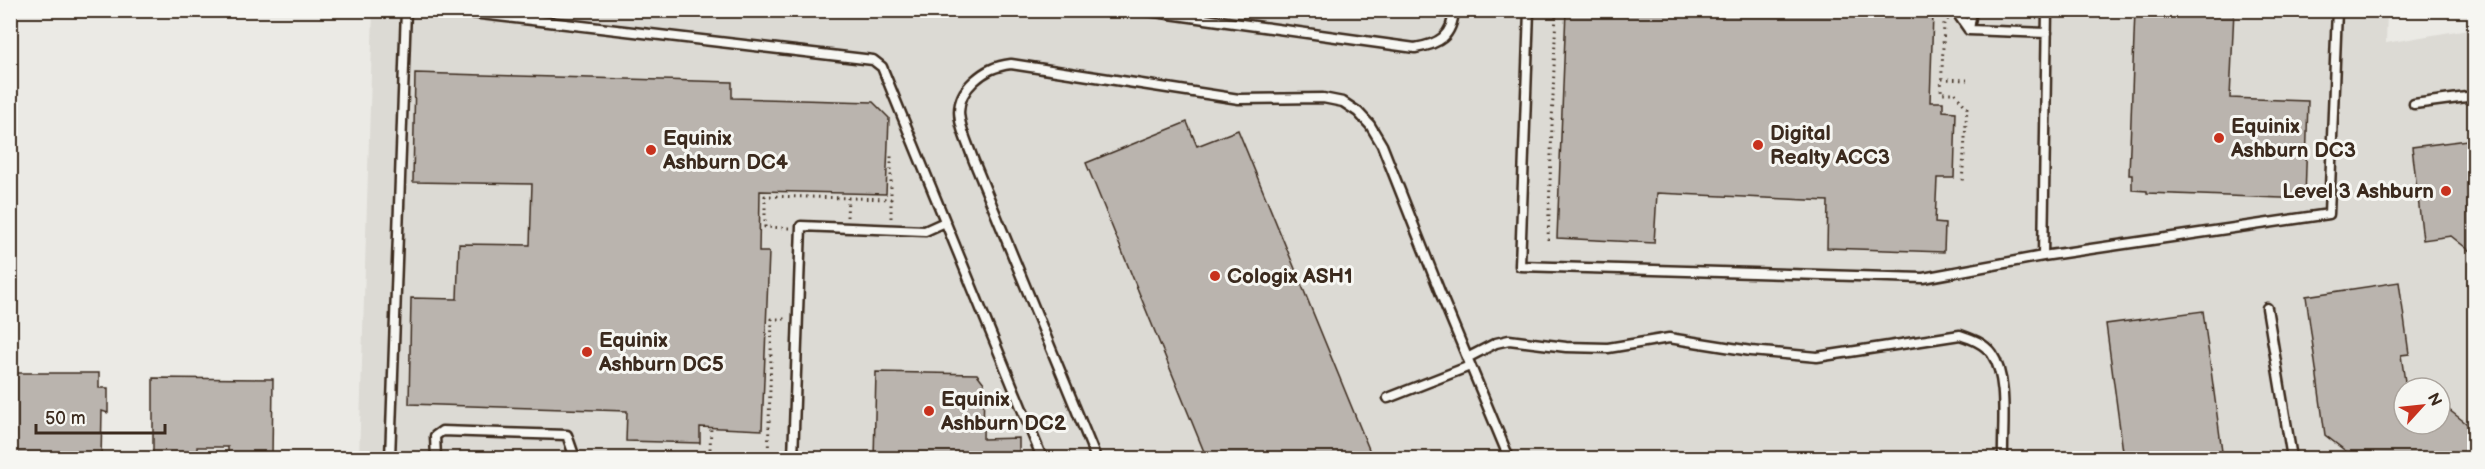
<svg xmlns="http://www.w3.org/2000/svg" width="2485" height="469" font-family="'Balsamiq Sans',sans-serif">
  <style>
    .built { fill: #dcdad4; fill-rule: evenodd }
    .building { fill: #bab4ae; stroke: #3b2a1e; stroke-width: 1.5 }
    .lines { fill: none; stroke-linecap: round; stroke-linejoin: round }
    .service-casing { stroke: #3b2a1e; stroke-width: 13 }
    .path { stroke: #3b2a1e; stroke-width: 3; stroke-dasharray: 1.5 4.5; stroke-linecap: butt }
    .service { stroke: #f6f6f2; stroke-width: 8 }
    .poi-dot { fill: #c8321e; stroke: #f6f6f2; stroke-width: 2 }
    .labels { text-anchor: middle; stroke-width: 6; stroke-linejoin: round; paint-order: stroke }
    .poi-label { font-size: 21px; font-weight: bold; fill: #3b2a1e; stroke: #f6f6f2; text-anchor: start }
  </style>
  <rect width="100%" height="100%" fill="#ebeae5"/>
  <filter id="ink" filterUnits="userSpaceOnUse"><feTurbulence type="fractalNoise" baseFrequency=".0167" numOctaves="2"/><feDisplacementMap in="SourceGraphic" scale="12" xChannelSelector="R" yChannelSelector="G"/><feConvolveMatrix kernelMatrix="1 2 1 2 8 2 1 2 1" color-interpolation-filters="sRGB"/></filter>
  <g filter="url(#ink)">
    <path class="built" d="M 2387,10 L 2386,43 L 2474,28 L 2474,458 L 359,458 L 373,11 ZM 2404,388 L 2440,388 L 2440,424 L 2404,424 Z"/>
    <path class="building" d="M 1566,10 L 1922,10 L 1921,14 L 1933,14 L 1930,102 L 1943,102 L 1943,111 L 1956,112 L 1954,178 L 1937,178 L 1935,223 L 1945,224 L 1944,252 L 1827,248 L 1828,201 L 1657,193 L 1654,243 L 1557,238 Z
      M 2135,10 L 2234,10 L 2230,98 L 2308,101 L 2305,199 L 2147,193 L 2147,191 L 2132,190 L 2132,175 L 2129,175 Z
      M 415,73 L 732,82 L 732,98 L 873,102 L 889,118 L 886,194 L 760,191 L 759,252 L 769,252 L 762,430 L 700,427 L 700,443 L 626,441 L 627,411 L 409,404 L 411,298 L 457,299 L 459,244 L 530,245 L 532,184 L 413,182 Z
      M 1187,122 L 1197,146 L 1238,130 L 1373,459 L 1207,459 L 1086,163 Z
      M 2475,139 L 2475,255 L 2451,236 L 2423,240 L 2412,147 Z
      M 2399,282 L 2409,354 L 2401,355 L 2406,388 L 2404,424 L 2440,424 L 2440,403 L 2475,430 L 2475,459 L 2356,459 L 2325,435 L 2306,296 Z
      M 2203,311 L 2223,459 L 2124,459 L 2106,324 Z
      M 876,372 L 977,374 L 984,383 L 983,439 L 1019,438 L 1019,459 L 874,459 Z
      M 10,373 L 99,373 L 99,388 L 108,388 L 108,413 L 102,411 L 101,459 L 10,459 Z
      M 153,378 L 273,379 L 272,459 L 228,459 L 228,447 L 197,447 L 197,459 L 153,459 Z"/>
    <g class="lines">
      <g class="service-casing">
        <path id="service" d="M 446,10 L 873,60 L 882,67 L 1042,458
          M 1140,10 L 1415,48 C 1439,44 1452,37 1454,10
          M 1529,10 L 1520,266 L 1923,278 L 2043,256 L 2329,214 L 2337,10
          M 1955,10 L 1969,30 L 2047,33
          M 1969,30 L 1972,10
          M 2414,104 L 2474,96
          M 2043,256 L 2047,10
          M 2267,308 L 2292,458
          M 1467,358 L 1496,343 L 1509,340 L 1566,347 L 1608,348 L 1669,338 L 1751,351 L 1817,357 L 1960,335 C 1972,339 1984,343 1992,354 C 2009,379 2002,429 2003,458
          M 1388,398 L 1470,366
          M 390,458 L 406,10
          M 436,458 L 435,436 L 442,431 L 567,435 L 575,458
          M 793,458 L 801,226 L 925,231 L 945,222
          M 1096,458 L 973,159 C 963,130 947,106 974,81 C 985,71 995,66 1011,64 L 1239,99 L 1323,98 L 1343,102 L 1358,112 L 1370,125 L 1382,145 L 1442,297 L 1509,458"/>
      </g>
      <path class="path" d="M 1948,19 L 1944,23 L 1941,93 L 1955,93 L 1967,108 L 1962,183
        M 1942,79 L 1967,80
        M 847,217 L 848,198
        M 891,218 L 891,199
        M 789,228 L 765,227 L 765,196 L 891,199 L 891,155
        M 1548,240 L 1556,10
        M 2469,261 L 2474,266
        M 710,449 L 711,428
        M 768,458 L 772,319 L 786,319"/>
      <use href="#service" class="service"/>
    </g>
  </g>
  <g class="poi-dot">
    <circle cx="2219" cy="138" r="6"/>
    <circle cx="1758" cy="145" r="6"/>
    <circle cx="651" cy="150" r="6"/>
    <circle cx="2446" cy="191" r="6"/>
    <circle cx="1215" cy="276" r="6"/>
    <circle cx="587" cy="352" r="6"/>
    <circle cx="929" cy="411" r="6"/>
  </g>
  <g class="labels">
    <g class="poi-label">
      <text x="2231" y="133">Equinix<tspan x="2231" dy="24">Ashburn DC3</tspan></text>
      <text x="1770" y="140">Digital<tspan x="1770" dy="24">Realty ACC3</tspan></text>
      <text x="663" y="145">Equinix<tspan x="663" dy="24">Ashburn DC4</tspan></text>
      <text x="2434" y="198" text-anchor="end">Level 3 Ashburn</text>
      <text x="1227" y="283">Cologix ASH1</text>
      <text x="599" y="347">Equinix<tspan x="599" dy="24">Ashburn DC5</tspan></text>
      <text x="941" y="406">Equinix<tspan x="941" dy="24">Ashburn DC2</tspan></text>
    </g>
  </g>
  <rect width="2485" height="469" fill="none" stroke="#f6f6f2" stroke-width="36"/>
  <rect x="18" y="18" width="2449" height="433" fill="none" stroke="#3b2a1e" stroke-width="2" filter="url(#ink)"/>
  <g transform="translate(2422 406) rotate(63)"><circle r="28" fill="#f6f6f2" stroke="#aba49d" stroke-width="1.5"/>
  <path d="M0-4.5L10 22L0 15L-10 22Z" fill="#c8321e"/>
  <text y="-9" font-size="16" font-weight="bold" text-anchor="middle" fill="#3b2a1e">N</text>
  </g>
  <path d="M36 424v9h129v-9" fill="none" stroke="#3b2a1e" stroke-width="3"/>
  <text x="45" y="424" font-size="18" fill="#3b2a1e" stroke="#f6f6f2" stroke-width="4.5" paint-order="stroke">50 m</text>
</svg>
